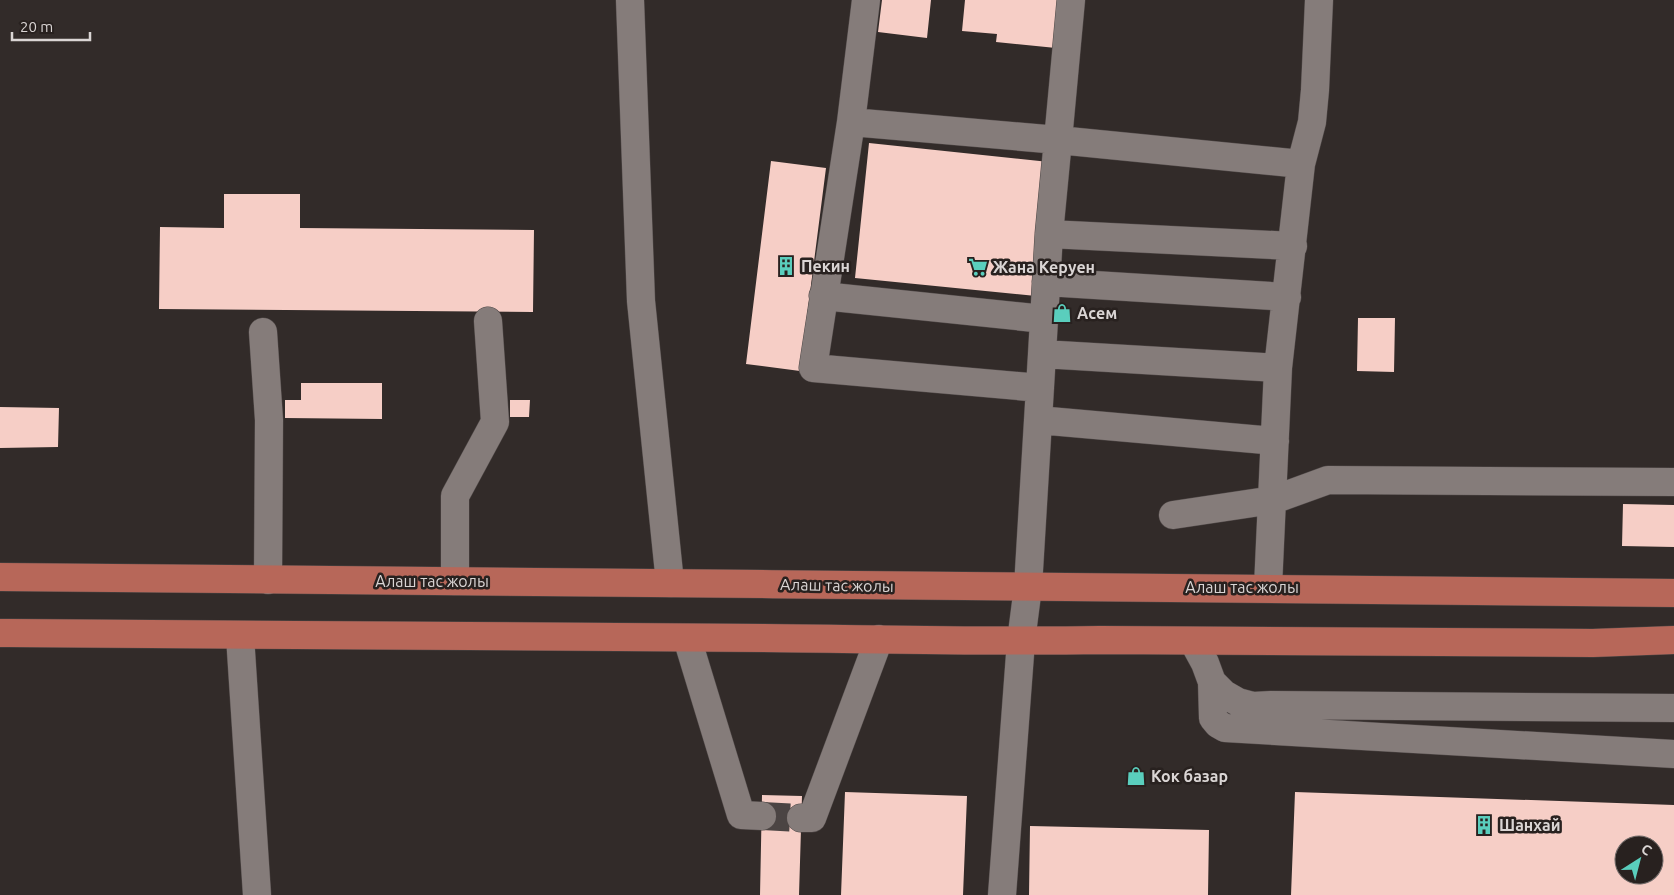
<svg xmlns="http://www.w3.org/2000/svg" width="1674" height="895" font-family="Ubuntu,sans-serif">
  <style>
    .building { fill: #f6cec6; fill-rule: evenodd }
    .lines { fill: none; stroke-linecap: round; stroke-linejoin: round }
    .minor-tunnel { stroke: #4b4443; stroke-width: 28; stroke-dasharray: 28 14; stroke-linecap: butt }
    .minor-casing { stroke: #504948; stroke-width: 29 }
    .major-casing { stroke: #504948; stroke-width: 29 }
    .minor { stroke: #857c7a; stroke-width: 28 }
    .major { stroke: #b76759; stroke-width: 28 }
    .labels { text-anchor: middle; stroke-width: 5; stroke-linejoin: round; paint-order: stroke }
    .poi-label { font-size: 16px; font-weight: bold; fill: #dad5d4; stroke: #28211f; text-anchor: start }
    .street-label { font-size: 16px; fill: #dad5d4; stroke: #28211f }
  </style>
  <rect width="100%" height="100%" fill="#322b29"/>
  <path class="building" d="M 882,0 L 931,0 L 927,38 L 878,32 Z
    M 965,0 L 1061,0 L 1056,48 L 996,42 L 997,34 L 962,31 Z
    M 869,143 L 1049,162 L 1036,296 L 855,278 Z
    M 771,161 L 826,168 L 800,371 L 746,364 Z
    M 224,194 L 300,194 L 300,228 L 534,230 L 533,312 L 159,309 L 160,227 L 224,228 Z
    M 1358,318 L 1395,318 L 1394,372 L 1357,371 Z
    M 301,383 L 382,383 L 382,419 L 285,418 L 285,400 L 301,400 Z
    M 510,400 L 530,400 L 529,417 L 510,417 Z
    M 0,407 L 59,408 L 58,447 L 0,448 Z
    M 1623,504 L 1674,505 L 1674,547 L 1622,546 Z
    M 845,792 L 967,796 L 963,895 L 841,895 Z
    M 1295,792 L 1674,805 L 1674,895 L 1291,895 ZM 1624,845 L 1654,845 L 1654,875 L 1624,875 Z
    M 762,795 L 802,796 L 799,895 L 760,895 Z
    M 1030,826 L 1209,830 L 1208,895 L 1029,895 Z"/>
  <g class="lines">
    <path class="minor-tunnel" d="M 762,816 L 801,818"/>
    <g class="minor-casing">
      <path id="minor" d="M 630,0 L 641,301 L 670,583
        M 866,0 L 851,122 L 1058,140 L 1071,0
        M 851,122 L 813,368 L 1040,388
        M 1049,234 L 1293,246
        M 1046,282 L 1287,297
        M 823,296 L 1044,319
        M 263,332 L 269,420 L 268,580
        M 1042,354 L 1049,234 L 1058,140 L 1301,164
        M 1038,420 L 1275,441
        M 1173,515 L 1273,500 L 1328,480 L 1674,482
        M 455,581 L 455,496 L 495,422 L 488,321
        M 1268,587 L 1278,368
        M 240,636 L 257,895
        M 687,638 L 741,815 L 762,816
        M 1193,641 L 1205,663 L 1212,682 L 1224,694 L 1238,702 L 1253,706 L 1271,705 L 1674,708
        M 1212,682 L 1213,718 L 1218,724 L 1225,728 L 1674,754
        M 801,818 L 812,818 L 879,639
        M 1002,895 L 1021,641 L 1028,587 L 1042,354 L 1278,368 L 1301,164 L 1312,122 L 1315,90 L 1319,0"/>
    </g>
    <g class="major-casing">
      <path id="major" d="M 0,577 C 558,584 1116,585 1674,593
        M 0,633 C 254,636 508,638 763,638 C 875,639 987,642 1100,640 L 1593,643 L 1674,640"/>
    </g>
    <use href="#minor" class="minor"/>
    <use href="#major" class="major"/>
  </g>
  <defs>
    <g id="building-bare" transform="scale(1.5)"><path d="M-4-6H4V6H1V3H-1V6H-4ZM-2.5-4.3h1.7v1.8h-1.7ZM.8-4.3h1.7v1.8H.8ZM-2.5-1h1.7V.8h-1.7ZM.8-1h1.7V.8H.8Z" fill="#5acebd" stroke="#28211f" stroke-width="2.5" paint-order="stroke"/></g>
    <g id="supermarket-bare" transform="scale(1.5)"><path d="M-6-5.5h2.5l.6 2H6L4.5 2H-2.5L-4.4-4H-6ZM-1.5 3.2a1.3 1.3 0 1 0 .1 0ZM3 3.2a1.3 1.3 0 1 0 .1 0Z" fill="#5acebd" stroke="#28211f" stroke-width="2.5" paint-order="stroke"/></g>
    <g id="shop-bare" transform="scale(1.5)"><path d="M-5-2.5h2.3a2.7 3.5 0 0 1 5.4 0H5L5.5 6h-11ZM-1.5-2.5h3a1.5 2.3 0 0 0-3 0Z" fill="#5acebd" stroke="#28211f" stroke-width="2.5" paint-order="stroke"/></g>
  </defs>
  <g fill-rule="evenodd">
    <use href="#building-bare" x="786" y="266"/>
    <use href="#supermarket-bare" x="978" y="267"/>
    <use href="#shop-bare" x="1062" y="313"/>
    <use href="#shop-bare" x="1136" y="776"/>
    <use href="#building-bare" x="1484" y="825"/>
  </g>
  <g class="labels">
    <g class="poi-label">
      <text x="801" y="272">Пекин</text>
      <text x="993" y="273">Жана Керуен</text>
      <text x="1077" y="319">Асем</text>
      <text x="1151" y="782">Кок базар</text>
      <text x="1499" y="831">Шанхай</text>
    </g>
    <g class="street-label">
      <text x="432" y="587">Алаш тас жолы</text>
      <text transform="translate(837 585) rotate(1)" y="6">Алаш тас жолы</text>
      <text x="1242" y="593">Алаш тас жолы</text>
    </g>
  </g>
  <g transform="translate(1639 860) rotate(36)"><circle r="24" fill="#28211f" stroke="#6f6967"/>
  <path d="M0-4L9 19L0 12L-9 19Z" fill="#5acebd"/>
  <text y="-8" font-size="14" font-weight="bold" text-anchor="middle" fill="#dad5d4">С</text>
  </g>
  <path d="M12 32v8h78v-8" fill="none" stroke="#dad5d4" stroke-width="2.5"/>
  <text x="20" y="32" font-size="15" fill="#dad5d4" stroke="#28211f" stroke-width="4" paint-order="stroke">20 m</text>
</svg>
